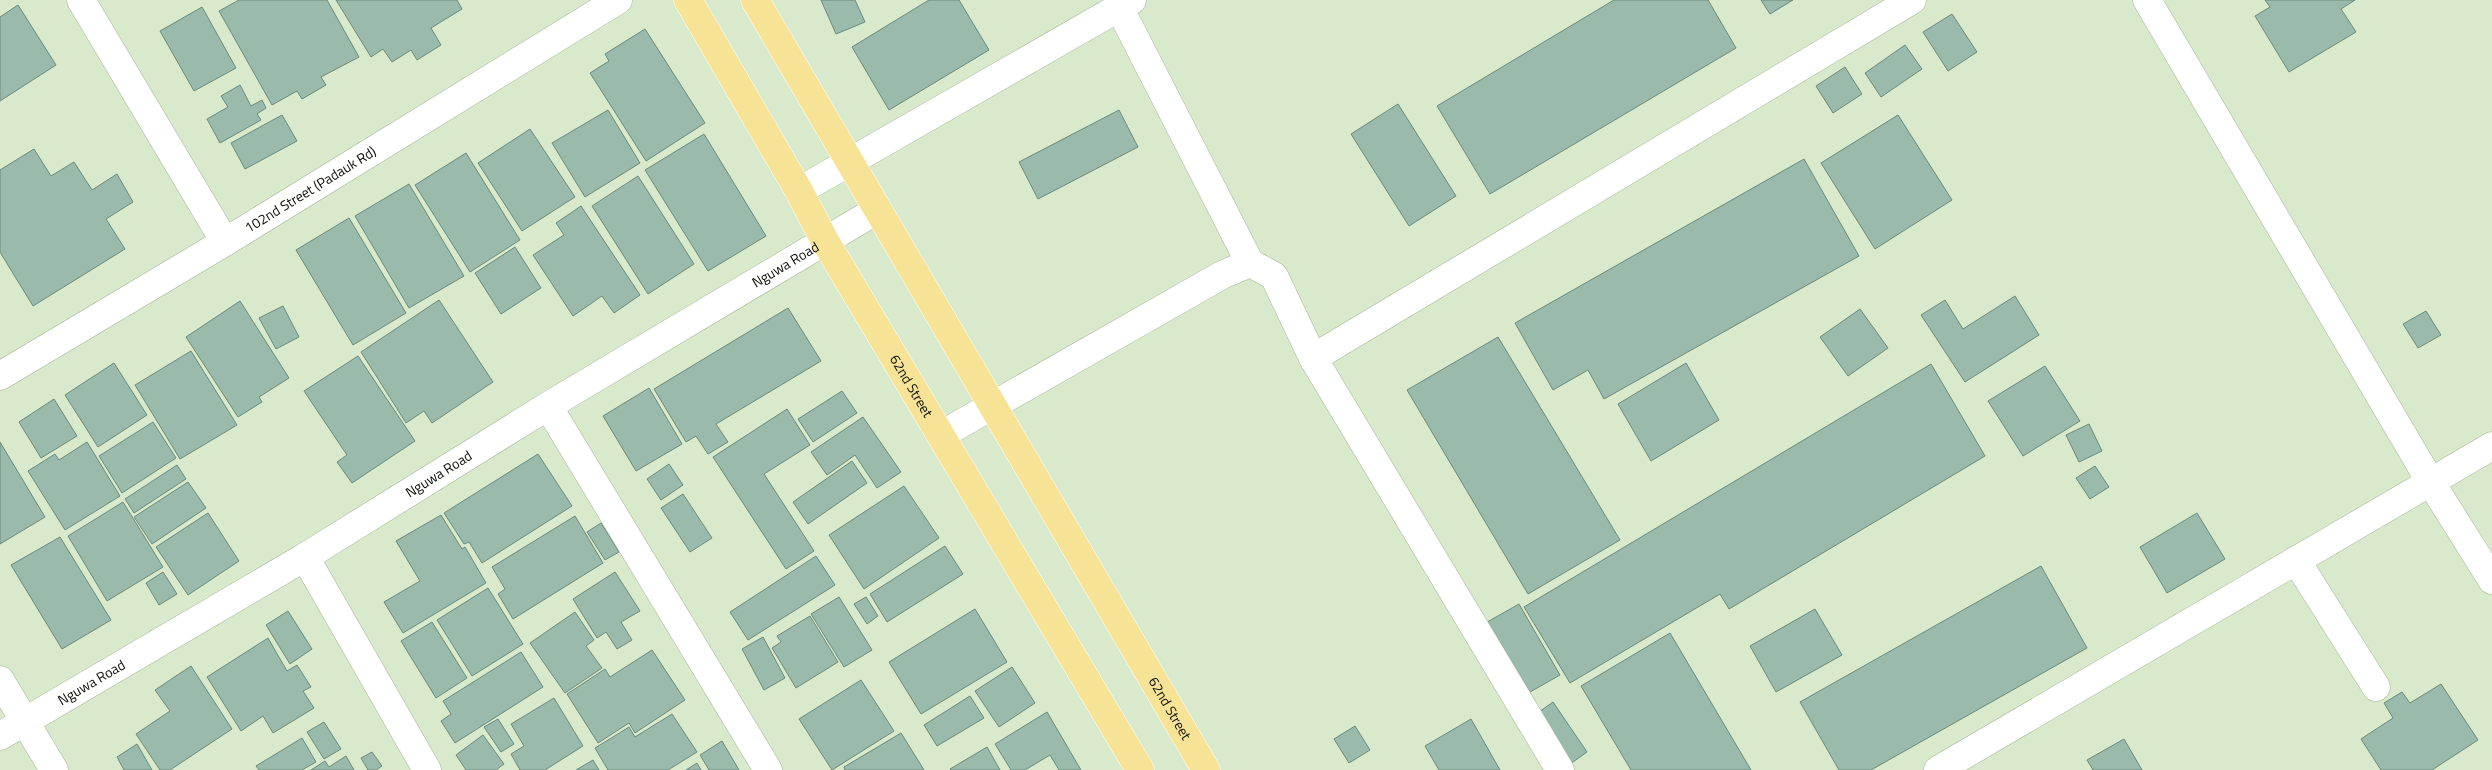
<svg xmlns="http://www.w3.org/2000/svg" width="2492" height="770" font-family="'Titillium Web',sans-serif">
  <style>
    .building { fill: #9abbab; stroke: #6a8a7b }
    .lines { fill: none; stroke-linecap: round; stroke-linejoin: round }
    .minor-casing { stroke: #a6b498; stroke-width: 29 }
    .major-casing { stroke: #fff; stroke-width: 29 }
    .minor { stroke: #fff; stroke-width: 28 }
    .major { stroke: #f7e396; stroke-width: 28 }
    .labels { text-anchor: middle; stroke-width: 5; stroke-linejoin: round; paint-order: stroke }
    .street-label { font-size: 14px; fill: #090d05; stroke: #d9e9cb }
  </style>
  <rect width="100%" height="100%" fill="#d9e9cb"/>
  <path class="building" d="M 239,0 L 327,0 L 359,57 L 321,77 L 326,85 L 302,99 L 297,91 L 272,105 L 219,11 Z
    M 336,0 L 457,0 L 462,9 L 431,28 L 441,45 L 417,60 L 411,50 L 392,62 L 383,49 L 371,57 Z
    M 821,0 L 855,0 L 865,22 L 836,34 Z
    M 929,0 L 959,0 L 989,50 L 889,110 L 852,47 Z
    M 1614,0 L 1708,0 L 1736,48 L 1490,194 L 1437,106 Z
    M 1761,0 L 1793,0 L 1770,14 Z
    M 2265,0 L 2355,0 L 2341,9 L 2356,32 L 2289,72 L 2255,16 L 2270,7 Z
    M 18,5 L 56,65 L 0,101 L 0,17 Z
    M 202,7 L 236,68 L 194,91 L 160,31 Z
    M 1952,14 L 1977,52 L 1948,71 L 1923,32 Z
    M 645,29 L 705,123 L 646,161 L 590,73 L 609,61 L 605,54 Z
    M 1905,45 L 1922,69 L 1881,97 L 1865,73 Z
    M 1845,67 L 1862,94 L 1833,113 L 1816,86 Z
    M 240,85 L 251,106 L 262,100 L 266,108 L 257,114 L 261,120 L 220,143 L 207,119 L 228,107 L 221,96 Z
    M 1398,104 L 1456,196 L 1409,226 L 1351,134 Z
    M 608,110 L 640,163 L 585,197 L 552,143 Z
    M 1119,110 L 1138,147 L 1038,199 L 1019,162 Z
    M 282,115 L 297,141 L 245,169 L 231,143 Z
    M 1898,115 L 1952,200 L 1875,249 L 1821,163 Z
    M 530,129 L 575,197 L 522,231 L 478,163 Z
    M 704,134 L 766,236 L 708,271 L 645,170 Z
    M 34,149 L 51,176 L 74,162 L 92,190 L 117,174 L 133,202 L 106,219 L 125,249 L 33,306 L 0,252 L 0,170 Z
    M 466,153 L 520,240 L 470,272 L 415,185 Z
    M 1804,159 L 1859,256 L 1604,399 L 1588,370 L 1553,390 L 1515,323 Z
    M 638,176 L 694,264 L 648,294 L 592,206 Z
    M 409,184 L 464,276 L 409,308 L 355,216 Z
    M 581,206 L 640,295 L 614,313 L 602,296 L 573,316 L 533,255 L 564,235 L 556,223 Z
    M 349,218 L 406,313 L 353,345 L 296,250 Z
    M 515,247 L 541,288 L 501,314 L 475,273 Z
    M 2015,296 L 2039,335 L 1965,382 L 1921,315 L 1945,300 L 1963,329 Z
    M 439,300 L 493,382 L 432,423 L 424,411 L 406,423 L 361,352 Z
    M 240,301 L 289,378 L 259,397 L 262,402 L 238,417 L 186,337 Z
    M 283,306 L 299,337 L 276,349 L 259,318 Z
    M 788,308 L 821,361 L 716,424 L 728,442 L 708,454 L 696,436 L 686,442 L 654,389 Z
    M 1860,309 L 1888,348 L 1848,376 L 1820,337 Z
    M 2426,311 L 2441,335 L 2418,348 L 2403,324 Z
    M 1498,337 L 1620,540 L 1528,594 L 1407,390 Z
    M 191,351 L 237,425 L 180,459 L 135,385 Z
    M 358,356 L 415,441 L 352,483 L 337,462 L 347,455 L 304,391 Z
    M 114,363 L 147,415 L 98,447 L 65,395 Z
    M 1686,363 L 1719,420 L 1651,461 L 1618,404 Z
    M 1931,364 L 1985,456 L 1729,609 L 1720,594 L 1570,683 L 1524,607 Z
    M 2045,366 L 2080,421 L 2023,456 L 1988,401 Z
    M 649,388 L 682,444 L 636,471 L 603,416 Z
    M 842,391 L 857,413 L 813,442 L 798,419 Z
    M 54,399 L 77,436 L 41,458 L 19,422 Z
    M 787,409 L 810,445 L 764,474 L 814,551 L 786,569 L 713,457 Z
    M 863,417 L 901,472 L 877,488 L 855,455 L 827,475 L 811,452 Z
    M 153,422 L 176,458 L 122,493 L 99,456 Z
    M 2089,424 L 2102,451 L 2079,462 L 2066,435 Z
    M 0,442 L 45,517 L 0,544 Z
    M 87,442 L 120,496 L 65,530 L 28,471 L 55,454 L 59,460 Z
    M 538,454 L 572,506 L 482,563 L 469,542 L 464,544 L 444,513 Z
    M 852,461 L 867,483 L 808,524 L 793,502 Z
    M 669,464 L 683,485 L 661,500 L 647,479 Z
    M 177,465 L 186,479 L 134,513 L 125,499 Z
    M 2095,466 L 2109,487 L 2090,499 L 2076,478 Z
    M 188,482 L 206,508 L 152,544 L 134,517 Z
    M 904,486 L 939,538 L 864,589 L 829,535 Z
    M 683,494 L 712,538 L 690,552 L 661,508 Z
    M 123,502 L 163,567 L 107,601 L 68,536 Z
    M 208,513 L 239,561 L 188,595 L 156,547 Z
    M 2197,513 L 2225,559 L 2167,593 L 2140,547 Z
    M 441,515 L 462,549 L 465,547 L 486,583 L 403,633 L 384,602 L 420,581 L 396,541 Z
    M 575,516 L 603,563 L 513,619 L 498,594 L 505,589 L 492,567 Z
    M 601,523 L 619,552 L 605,560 L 587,532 Z
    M 60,537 L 111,620 L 62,649 L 11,565 Z
    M 945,546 L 963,574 L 887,622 L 870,594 Z
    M 816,556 L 835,585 L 748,640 L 730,612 Z
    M 2041,566 L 2087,648 L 1871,770 L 1839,770 L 1800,702 Z
    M 163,572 L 177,594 L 159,605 L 146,583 Z
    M 615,572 L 640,611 L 621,622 L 632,640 L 617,649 L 606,632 L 597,638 L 573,599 Z
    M 488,588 L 523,644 L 472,676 L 437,620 Z
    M 839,597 L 872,650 L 844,667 L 811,614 Z
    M 866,597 L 878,616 L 867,624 L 854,604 Z
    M 1519,604 L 1560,675 L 1523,696 L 1482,625 Z
    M 975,609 L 1007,662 L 921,714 L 889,662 Z
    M 1815,609 L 1842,655 L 1776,692 L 1750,646 Z
    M 288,611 L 312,649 L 290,664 L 266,625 Z
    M 575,612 L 594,640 L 586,646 L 602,668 L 565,693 L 530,643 Z
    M 810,616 L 838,662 L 796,688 L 772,648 L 781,642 L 777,636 Z
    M 432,622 L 467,678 L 436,698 L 401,641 Z
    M 1670,633 L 1751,770 L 1631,770 L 1581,686 Z
    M 763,637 L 785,678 L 764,690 L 742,649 Z
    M 268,638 L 287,671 L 297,665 L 311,687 L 303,691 L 314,708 L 273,733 L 263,716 L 241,731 L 207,677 Z
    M 652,650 L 685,700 L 635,733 L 629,723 L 598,743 L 567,694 L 605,669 L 610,677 Z
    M 521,652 L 543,687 L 455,743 L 441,721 L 451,714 L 443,701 Z
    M 191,666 L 232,729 L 170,770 L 160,770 L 136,734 L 170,711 L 155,690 Z
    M 1012,667 L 1035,703 L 999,727 L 975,691 Z
    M 861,680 L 894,731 L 832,770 L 799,719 Z
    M 2441,684 L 2478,740 L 2432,770 L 2381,770 L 2361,739 L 2393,718 L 2384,703 L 2402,692 L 2410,703 Z
    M 970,696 L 984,718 L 937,746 L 924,725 Z
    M 554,698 L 583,746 L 545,770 L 520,770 L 511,754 L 524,746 L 511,724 Z
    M 1553,702 L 1587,752 L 1566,767 L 1532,717 Z
    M 1047,712 L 1081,770 L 1059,770 L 1050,755 L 1025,770 L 1011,770 L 995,744 Z
    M 672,714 L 697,752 L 668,770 L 608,770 L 595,748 L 629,727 L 635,737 Z
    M 498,719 L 514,744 L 501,752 L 484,727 Z
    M 1471,719 L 1500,770 L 1439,770 L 1425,746 Z
    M 324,722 L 341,749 L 324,759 L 307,732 Z
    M 1355,726 L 1370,750 L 1349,763 L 1334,739 Z
    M 901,733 L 924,770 L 845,770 L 844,767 Z
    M 483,735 L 504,764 L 496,770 L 466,770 L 456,755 Z
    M 302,738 L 316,762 L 302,770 L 259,770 L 256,766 Z
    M 2124,739 L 2142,770 L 2093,770 L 2087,760 Z
    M 722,741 L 739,770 L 709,770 L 700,755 Z
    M 137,744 L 152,770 L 124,770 L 117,757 Z
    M 987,747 L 1000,770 L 951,770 L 950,769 Z
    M 372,752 L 382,766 L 376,770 L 368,770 L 361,758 Z
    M 346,756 L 354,770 L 311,770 L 325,761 L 329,767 Z
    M 593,760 L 599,770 L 576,770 Z
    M 697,763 L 701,770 L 686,770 Z"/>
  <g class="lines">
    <g class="minor-casing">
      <g id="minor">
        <path d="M 81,0 L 225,242"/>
        <path d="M 2147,0 L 2430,481 L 2492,580"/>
        <path d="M 1119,7 L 1250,263"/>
        <path d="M 799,191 L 1132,0"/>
        <path id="s1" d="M 0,376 L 225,242 L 618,0"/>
        <path d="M 548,406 L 768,770"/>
        <path d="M 941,435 L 1222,275 L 1250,263 L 1274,276 L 1313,358"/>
        <path d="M 305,557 L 427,770"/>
        <path d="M 2296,560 L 2376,687"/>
        <path d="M 0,680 L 54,770"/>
        <path id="s2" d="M 0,736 L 305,557 L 548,406 L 877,210"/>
        <path d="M 1560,770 L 1313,358 L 1912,0"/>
        <path d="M 1938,770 L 2492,446"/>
      </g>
    </g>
    <g class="major-casing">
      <g id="major">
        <path id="s3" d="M 688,0 L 799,191 L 825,241 L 1140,770"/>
        <path id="s4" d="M 755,0 L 1206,770"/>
      </g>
    </g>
    <use href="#minor" class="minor"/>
    <use href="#major" class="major"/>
  </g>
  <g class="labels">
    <g class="street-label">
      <text dy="5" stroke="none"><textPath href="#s1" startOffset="362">102nd Street (Padauk Rd)</textPath></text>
      <text dy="5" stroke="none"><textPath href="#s2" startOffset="916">Nguwa Road</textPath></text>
      <text dy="5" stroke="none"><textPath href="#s3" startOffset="446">62nd Street</textPath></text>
      <text dy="5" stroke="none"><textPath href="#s2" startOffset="511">Nguwa Road</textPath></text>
      <text dy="5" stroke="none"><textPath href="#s2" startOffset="106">Nguwa Road</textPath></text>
      <text dy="5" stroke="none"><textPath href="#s4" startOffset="821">62nd Street</textPath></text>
    </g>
  </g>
</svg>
